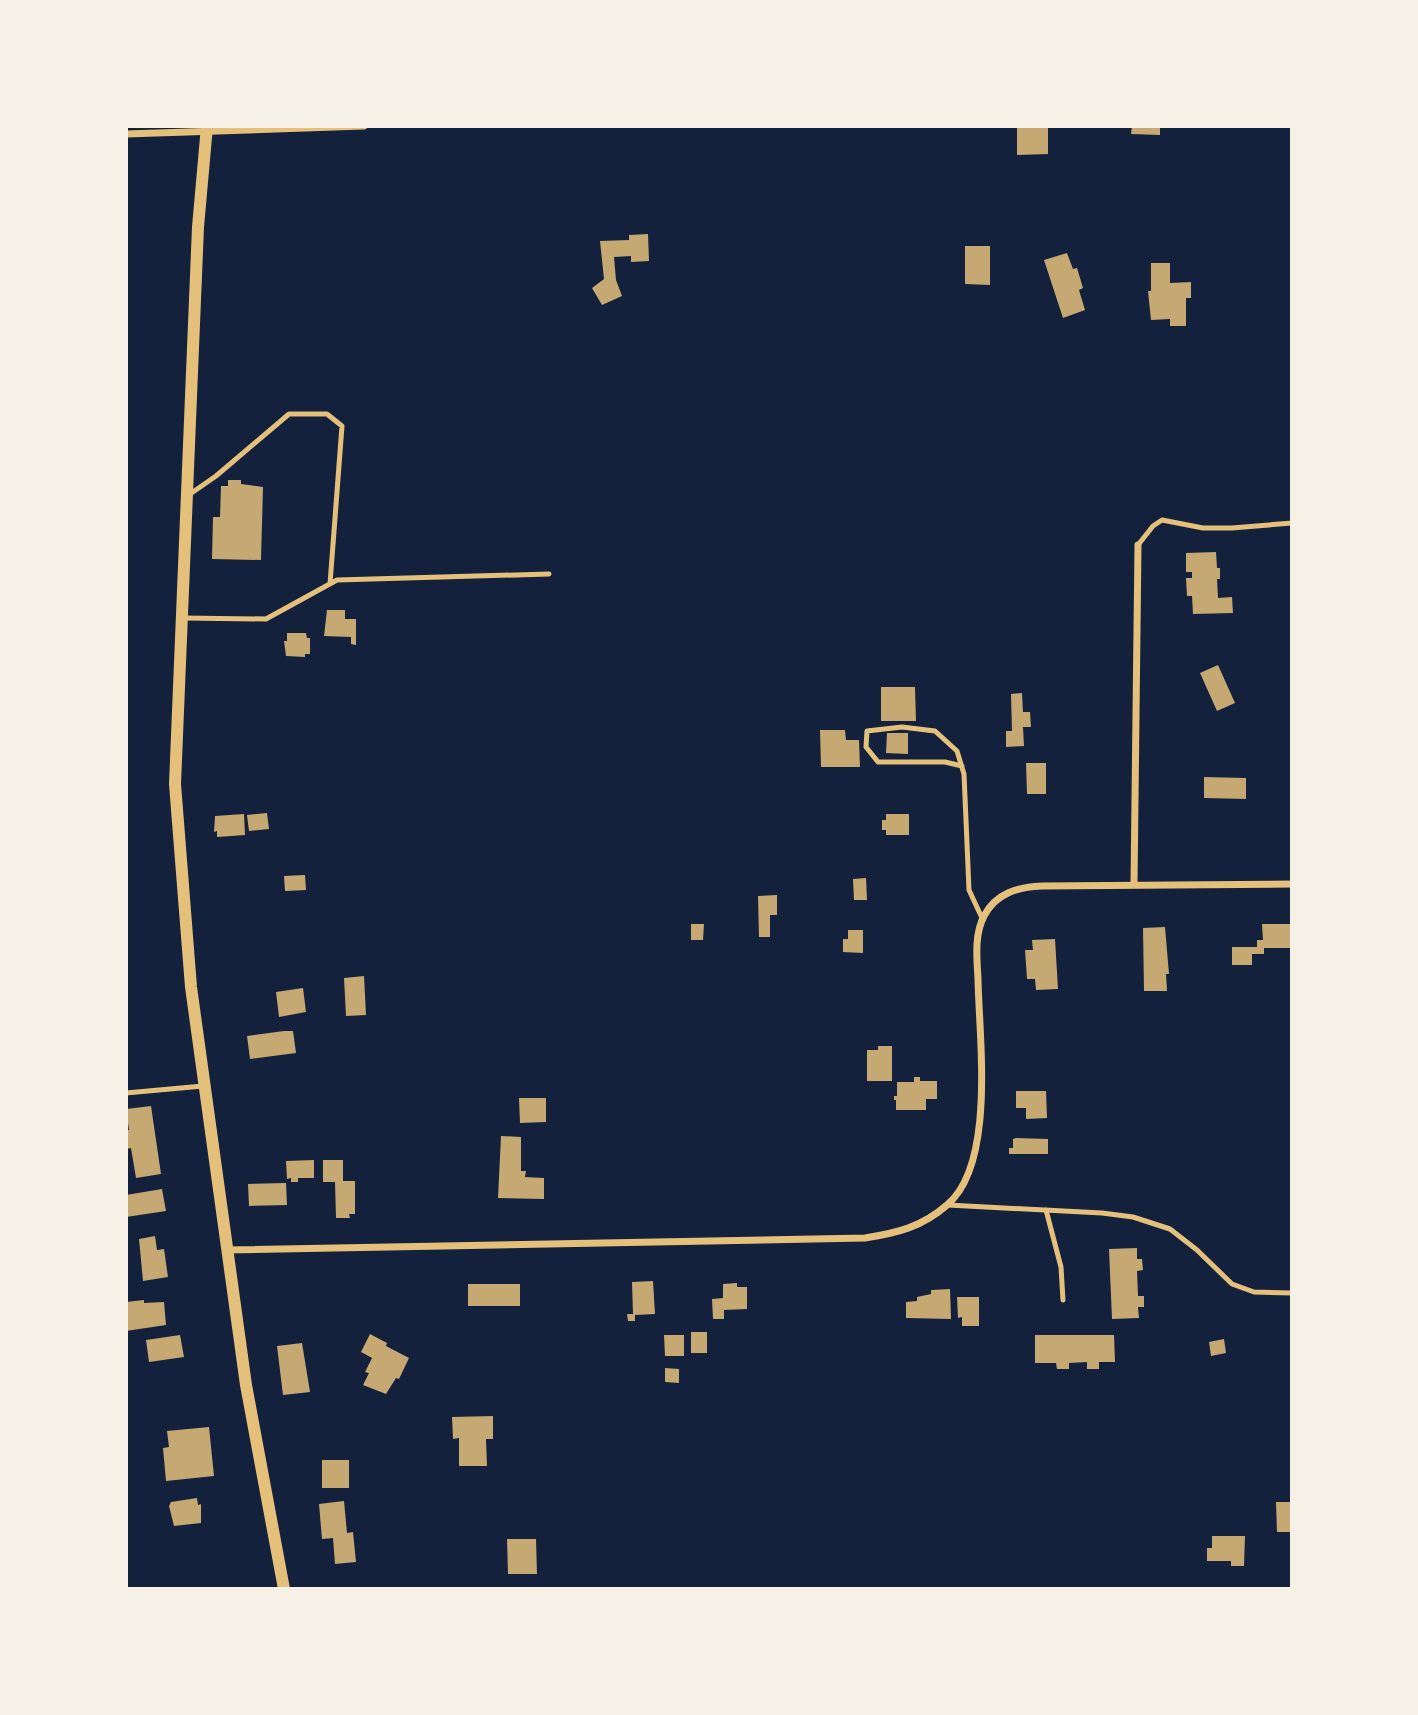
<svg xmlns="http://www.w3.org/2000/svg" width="1418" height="1715" font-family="'Source Sans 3',sans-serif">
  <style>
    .building { fill: #c6a872 }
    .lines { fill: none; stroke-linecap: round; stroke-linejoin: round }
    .service { stroke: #e5c07b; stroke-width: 5 }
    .minor { stroke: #e5c07b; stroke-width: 7 }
    .tertiary { stroke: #e5c07b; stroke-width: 12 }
  </style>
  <rect width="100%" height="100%" fill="#14213d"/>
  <path class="building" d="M 1017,126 L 1048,126 L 1048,154 L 1017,155 Z
    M 1132,126 L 1160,126 L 1160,135 L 1131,134 Z
    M 648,234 L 649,261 L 631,262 L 631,256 L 614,257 L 616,280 L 622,296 L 602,305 L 592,288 L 604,279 L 600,241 L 629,240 L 629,235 Z
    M 965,246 L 990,246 L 990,285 L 965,284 Z
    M 1067,253 L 1073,269 L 1077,268 L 1083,288 L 1079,290 L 1085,310 L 1063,318 L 1044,260 Z
    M 1151,263 L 1170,263 L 1170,283 L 1191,282 L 1191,298 L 1186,298 L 1186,326 L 1170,326 L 1170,319 L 1151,320 L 1148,291 L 1151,291 Z
    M 228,480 L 241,480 L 241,484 L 263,487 L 261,560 L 212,559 L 213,517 L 220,517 L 221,486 L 228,486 Z
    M 1216,552 L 1217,568 L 1220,568 L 1220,579 L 1217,579 L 1218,598 L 1232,597 L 1233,613 L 1193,614 L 1192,596 L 1187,596 L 1186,578 L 1192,578 L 1192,572 L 1186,572 L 1186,553 Z
    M 327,610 L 345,610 L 345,619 L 356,619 L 356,645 L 351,644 L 351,637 L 324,636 Z
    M 287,633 L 306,633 L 307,638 L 310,638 L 310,654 L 305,654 L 305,657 L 286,656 L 284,641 L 287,641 Z
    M 1218,665 L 1235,703 L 1217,711 L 1200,673 Z
    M 881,687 L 915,687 L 916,721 L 881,721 Z
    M 1022,693 L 1023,712 L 1030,712 L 1031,727 L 1023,727 L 1024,746 L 1006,747 L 1006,731 L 1012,731 L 1011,694 Z
    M 820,730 L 845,730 L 846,740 L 859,740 L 860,767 L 821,767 Z
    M 887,733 L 908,733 L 908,754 L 886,753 Z
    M 1026,763 L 1046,763 L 1046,794 L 1027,794 Z
    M 1204,777 L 1246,778 L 1246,799 L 1204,798 Z
    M 267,813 L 269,829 L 249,831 L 247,815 Z
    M 244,814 L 245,835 L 217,837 L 217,831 L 214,832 L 215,816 Z
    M 886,814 L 909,814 L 909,835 L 886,835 L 886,830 L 882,830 L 882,820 L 886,820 Z
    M 305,875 L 306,890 L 285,891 L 284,876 Z
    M 866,878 L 867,900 L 854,900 L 853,879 Z
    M 777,895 L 777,915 L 770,915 L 770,937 L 759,937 L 758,896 Z
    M 691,924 L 704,924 L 703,940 L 691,940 Z
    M 1262,924 L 1292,924 L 1292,948 L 1264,948 L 1264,954 L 1252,954 L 1252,965 L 1232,965 L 1232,947 L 1257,947 L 1257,940 L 1263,940 Z
    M 1165,927 L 1169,974 L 1166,974 L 1167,991 L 1144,991 L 1143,928 Z
    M 848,930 L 863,930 L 863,953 L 843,952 L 843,939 L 848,939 Z
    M 1055,939 L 1058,989 L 1036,990 L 1035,979 L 1027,979 L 1025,950 L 1033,950 L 1032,940 Z
    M 364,976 L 366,1015 L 346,1016 L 344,978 Z
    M 303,988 L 306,1012 L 279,1017 L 276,992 Z
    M 284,1031 L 293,1031 L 296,1053 L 250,1059 L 247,1036 Z
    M 878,1046 L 892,1046 L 892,1081 L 867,1081 L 867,1050 L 878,1050 Z
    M 914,1077 L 920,1077 L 920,1081 L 937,1081 L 937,1099 L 926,1099 L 926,1110 L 896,1110 L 896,1100 L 894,1100 L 894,1096 L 897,1096 L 897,1082 L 914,1082 Z
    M 1016,1091 L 1046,1091 L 1047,1118 L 1026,1119 L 1026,1108 L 1016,1108 Z
    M 519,1098 L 546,1098 L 546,1122 L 520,1123 Z
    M 151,1106 L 161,1174 L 136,1178 L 131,1148 L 126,1149 L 126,1130 L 129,1130 L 126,1109 Z
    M 501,1136 L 521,1137 L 521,1171 L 526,1171 L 525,1177 L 544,1178 L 544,1199 L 498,1198 Z
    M 1016,1138 L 1048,1139 L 1048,1154 L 1009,1154 L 1009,1148 L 1013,1148 L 1013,1139 Z
    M 314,1160 L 314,1178 L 298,1178 L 298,1182 L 291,1182 L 291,1178 L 287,1179 L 286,1161 Z
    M 323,1160 L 343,1160 L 343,1181 L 355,1181 L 355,1214 L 349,1214 L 350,1218 L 336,1218 L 335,1182 L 323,1182 Z
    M 286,1183 L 287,1205 L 249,1206 L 248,1184 Z
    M 162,1189 L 166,1211 L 126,1217 L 126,1195 Z
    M 155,1236 L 157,1250 L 164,1249 L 168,1277 L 143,1281 L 139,1239 Z
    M 1137,1248 L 1137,1259 L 1142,1259 L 1143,1270 L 1137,1271 L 1138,1296 L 1144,1296 L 1144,1307 L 1138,1307 L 1139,1318 L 1112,1319 L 1109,1249 Z
    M 653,1281 L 655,1314 L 635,1315 L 635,1321 L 628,1321 L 627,1314 L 633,1314 L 632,1282 Z
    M 737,1283 L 737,1287 L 747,1287 L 747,1309 L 724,1310 L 724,1319 L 713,1319 L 712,1299 L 723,1298 L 723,1284 Z
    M 468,1284 L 520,1284 L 520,1306 L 468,1306 Z
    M 950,1289 L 951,1319 L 906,1318 L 906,1302 L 917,1301 L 917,1297 L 931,1294 L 931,1290 Z
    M 957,1297 L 979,1297 L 979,1326 L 962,1326 L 962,1317 L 958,1318 Z
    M 144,1300 L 144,1303 L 164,1302 L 166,1325 L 126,1331 L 126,1302 Z
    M 691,1332 L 707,1332 L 707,1353 L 691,1353 Z
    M 370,1334 L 387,1343 L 386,1346 L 409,1358 L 399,1379 L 396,1378 L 386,1394 L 363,1385 L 369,1373 L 365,1372 L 372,1358 L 361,1352 Z
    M 180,1335 L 184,1357 L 149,1362 L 146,1340 Z
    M 664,1335 L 684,1335 L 684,1356 L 665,1356 Z
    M 1035,1335 L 1114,1335 L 1115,1362 L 1099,1362 L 1099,1369 L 1087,1369 L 1087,1362 L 1069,1363 L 1069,1369 L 1057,1369 L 1056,1363 L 1035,1363 Z
    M 1224,1339 L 1226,1353 L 1211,1356 L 1209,1342 Z
    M 302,1343 L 310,1392 L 283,1395 L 277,1346 Z
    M 665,1368 L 679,1369 L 679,1383 L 665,1382 Z
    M 493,1416 L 493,1439 L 486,1439 L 487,1466 L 459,1466 L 459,1438 L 453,1439 L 452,1417 Z
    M 209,1427 L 214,1476 L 166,1481 L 163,1448 L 169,1447 L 167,1431 Z
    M 322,1460 L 349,1460 L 349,1488 L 322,1488 Z
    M 197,1498 L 198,1505 L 201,1504 L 201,1523 L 174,1526 L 169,1506 L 171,1502 Z
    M 344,1501 L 347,1533 L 353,1532 L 356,1562 L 335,1564 L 333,1538 L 322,1539 L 319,1504 Z
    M 1276,1502 L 1292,1502 L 1292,1532 L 1277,1532 Z
    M 1212,1536 L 1245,1536 L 1244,1566 L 1231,1566 L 1231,1561 L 1207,1561 L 1207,1548 L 1212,1548 Z
    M 507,1539 L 536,1539 L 537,1574 L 508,1574 Z"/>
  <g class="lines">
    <path class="service" d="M 190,494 L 216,476 L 289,414 L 327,414 L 342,426 L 330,584
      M 1138,545 L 1153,526 L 1162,520 L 1203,528 L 1232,528 L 1292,523
      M 182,618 L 266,619 L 337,580 L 549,574
      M 962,766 L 945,762 L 878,762 L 866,747 L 867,731 L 902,727 L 935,731 L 957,751 L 964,774 L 969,890 L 982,918
      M 126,1093 L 203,1086
      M 948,1205 L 1102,1213 L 1133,1217 L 1170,1229 L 1197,1250 L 1232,1284 L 1254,1292 L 1292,1293
      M 1046,1210 L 1061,1267 L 1063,1300"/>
    <path class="minor" d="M 126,134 L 364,126
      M 1134,885 L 1138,545
      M 227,1250 L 865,1238 C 897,1233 922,1227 947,1205 C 996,1164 979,1038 978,979 C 977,959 974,935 984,916 C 996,893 1018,887 1042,886 L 1292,884"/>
    <path class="tertiary" d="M 207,126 L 198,227 L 175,784 L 191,987 L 246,1385 L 284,1589"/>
  </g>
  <rect width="1418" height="1715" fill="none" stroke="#f6f1e7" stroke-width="256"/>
</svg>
